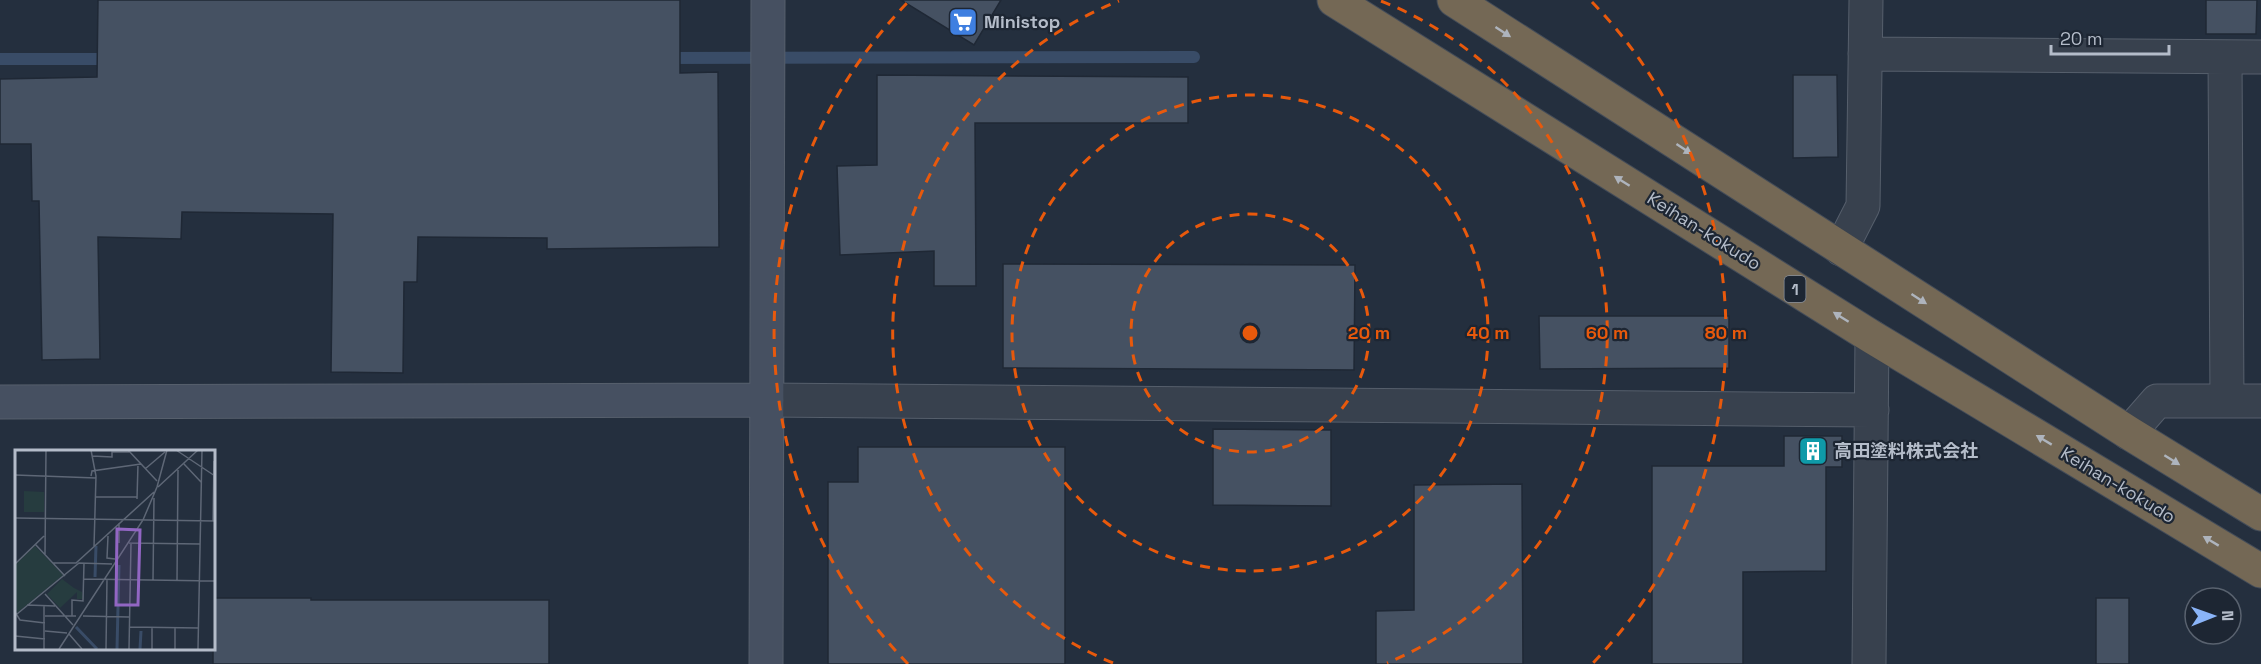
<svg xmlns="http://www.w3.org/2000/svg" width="2261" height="664" font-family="'Space Grotesk','Noto Sans JP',sans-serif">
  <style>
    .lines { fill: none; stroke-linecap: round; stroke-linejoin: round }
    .stream { stroke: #394c67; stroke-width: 12 }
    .building { fill: #455162; stroke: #1f2835; stroke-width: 1.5 }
    .street-casing { stroke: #565f6c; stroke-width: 35 }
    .secondary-casing { stroke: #565f6c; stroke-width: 35 }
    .highway-casing { stroke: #434c59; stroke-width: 35 }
    .street { stroke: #38414e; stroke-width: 33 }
    .secondary { stroke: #465061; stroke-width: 33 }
    .highway { stroke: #746855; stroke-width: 33 }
    .oneway { fill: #aeb4bd }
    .ring { fill: none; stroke: #e8590c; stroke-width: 3; stroke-dasharray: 10 8 }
    .labels { text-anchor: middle; stroke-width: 4.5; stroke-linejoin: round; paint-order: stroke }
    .shield { fill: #1d2633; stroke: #878f9c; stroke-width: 1.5 }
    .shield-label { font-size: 16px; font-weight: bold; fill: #b4bcc9 }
    .poi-label { font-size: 18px; font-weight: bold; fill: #b4bcc9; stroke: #1d2633; text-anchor: start }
    .street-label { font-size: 18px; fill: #b4bcc9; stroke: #1d2633 }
    .inset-river { fill: none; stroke: #394c67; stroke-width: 3 }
    .inset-road { fill: none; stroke: #5e6776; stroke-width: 1.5 }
    .view { fill: #9266c3; fill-opacity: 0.15; stroke: #9266c3; stroke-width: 3 }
    .inset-edge { fill: none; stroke: #b4bcc9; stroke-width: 3 }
    .centre { fill: #e8590c; stroke: #1d2633; stroke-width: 3 }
    .ring-label { font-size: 18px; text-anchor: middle; font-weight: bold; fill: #e8590c; stroke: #1d2633; stroke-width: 4.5; stroke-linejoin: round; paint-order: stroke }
  </style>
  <rect width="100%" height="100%" fill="#242f3e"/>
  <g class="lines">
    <path class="stream" d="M 665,58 L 1194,57
      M 0,59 L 113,59"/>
  </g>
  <path class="building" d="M 98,0 L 680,0 L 680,73 L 718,72 L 719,247 L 547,249 L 547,238 L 418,237 L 417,282 L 404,282 L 403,373 L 331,372 L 333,214 L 182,212 L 181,239 L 98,237 L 100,359 L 42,360 L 39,201 L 32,201 L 31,144 L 0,144 L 0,79 L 97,77 Z
    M 901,0 L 1001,0 L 974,45 Z
    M 2206,0 L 2257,0 L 2256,34 L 2206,34 Z
    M 877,75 L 1188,77 L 1188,123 L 975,123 L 976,286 L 934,286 L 934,251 L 840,255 L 837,166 L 877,165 Z
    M 1793,75 L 1837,75 L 1838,157 L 1793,158 Z
    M 1003,264 L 1355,265 L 1354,370 L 1003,368 Z
    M 1539,316 L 1729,316 L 1729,368 L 1540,369 Z
    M 1213,429 L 1331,430 L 1331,506 L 1213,505 Z
    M 1784,436 L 1842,436 L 1842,467 L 1826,467 L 1826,571 L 1743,572 L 1743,664 L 1652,664 L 1652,466 L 1784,466 Z
    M 858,447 L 1065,447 L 1065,664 L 828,664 L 828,482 L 858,482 Z
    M 1522,484 L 1523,664 L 1376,664 L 1376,611 L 1414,610 L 1414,485 Z
    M 213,598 L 311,598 L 311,600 L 549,600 L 549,664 L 213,664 Z
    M 2096,598 L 2129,598 L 2129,664 L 2096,664 Z"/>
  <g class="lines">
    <g class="street-casing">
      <path id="street" d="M 1865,54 L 2261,57
        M 2225,57 L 2227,401
        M 1841,249 L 1863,206 L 1866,0
        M 767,400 L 1872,410
        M 2129,433 L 2157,401 L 2261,401
        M 1869,664 L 1872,337"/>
    </g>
    <g class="secondary-casing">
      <path id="secondary" d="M 0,402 L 767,400
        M 766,664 L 768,0"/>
    </g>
    <g class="highway-casing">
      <path id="highway" d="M 1334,0 L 1872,337 L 2261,571
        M 1454,0 L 2129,433 L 2261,514"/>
    </g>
    <use href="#street" class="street"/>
    <use href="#secondary" class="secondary"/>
    <use href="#highway" class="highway"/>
  </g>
  <defs><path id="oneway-solid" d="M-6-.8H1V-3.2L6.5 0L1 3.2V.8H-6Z" transform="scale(1.5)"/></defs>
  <g class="oneway">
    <use href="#oneway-solid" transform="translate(1503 32) rotate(33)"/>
    <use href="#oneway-solid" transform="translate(1684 149) rotate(33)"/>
    <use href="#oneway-solid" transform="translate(1622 181) rotate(-148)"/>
    <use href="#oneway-solid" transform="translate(1919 299) rotate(33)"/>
    <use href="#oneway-solid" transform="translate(1841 317) rotate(-148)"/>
    <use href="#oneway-solid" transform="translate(2044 440) rotate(-149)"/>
    <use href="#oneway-solid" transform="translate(2172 460) rotate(32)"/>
    <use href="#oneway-solid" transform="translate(2211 541) rotate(-149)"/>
  </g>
  <g class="ring">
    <circle cx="1250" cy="333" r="119"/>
    <circle cx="1250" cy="333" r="238"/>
    <path d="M1113 663A357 357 0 0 1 1119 1M1381 1A357 357 0 0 1 1387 663"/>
    <path d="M908 664A476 476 0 0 1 908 2M1592 2A476 476 0 0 1 1592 664"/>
  </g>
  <defs>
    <g id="supermarket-square" transform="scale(1.5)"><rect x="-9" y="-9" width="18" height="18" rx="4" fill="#3f7fe0" stroke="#1d2633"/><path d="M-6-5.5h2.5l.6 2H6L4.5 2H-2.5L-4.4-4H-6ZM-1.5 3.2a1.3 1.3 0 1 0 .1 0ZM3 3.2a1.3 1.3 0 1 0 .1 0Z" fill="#fff"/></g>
    <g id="building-square" transform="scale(1.5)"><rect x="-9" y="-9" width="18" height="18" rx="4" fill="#0f9aa8" stroke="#1d2633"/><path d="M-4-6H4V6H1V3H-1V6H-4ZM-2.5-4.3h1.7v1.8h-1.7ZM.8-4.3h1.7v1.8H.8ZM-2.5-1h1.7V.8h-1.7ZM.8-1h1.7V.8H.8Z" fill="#fff"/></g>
  </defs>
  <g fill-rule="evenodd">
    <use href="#supermarket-square" x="963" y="22"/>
    <use href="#building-square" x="1813" y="451"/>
  </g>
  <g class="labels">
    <rect class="shield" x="1784.5" y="276" width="21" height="26" rx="4.5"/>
    <g class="shield-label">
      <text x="1795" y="295">1</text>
    </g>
    <g class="poi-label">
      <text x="984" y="28">Ministop</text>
      <text x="1834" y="457">高田塗料株式会社</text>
    </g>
    <g class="street-label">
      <text transform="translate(1704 231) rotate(32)" y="6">Keihan-kokudo</text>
      <text transform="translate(2118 485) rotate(31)" y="6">Keihan-kokudo</text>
    </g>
  </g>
  <g transform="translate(15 450)">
    <rect width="200" height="200" fill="#242f3e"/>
    <path d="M 9,41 L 29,42 L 29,62 L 9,62 ZM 20,96 L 48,125 L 2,163 L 0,115 ZM 47,129 L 59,138 L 62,129 L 59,138 L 67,142 L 68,149 L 62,149 L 62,142 L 45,158 L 32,144 Z" fill="#263c3f"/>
    <path class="inset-river" d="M 80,127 L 81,96M 61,177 L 82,199M 102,199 L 104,115M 125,199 L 126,181"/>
    <path class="inset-road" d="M 76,0 L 81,26 L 79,97M 113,0 L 142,31M 161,0 L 200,26M 77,6 L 97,7 L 97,2 L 115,2M 169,14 L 186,32M 130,19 L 150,2M 0,25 L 81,28M 76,26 L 77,21 L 126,14M 143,37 L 183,0M 80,47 L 122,47M 122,49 L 123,14M 0,68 L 200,71M 198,71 L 199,11M 93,86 L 92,108 L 100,109M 104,93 L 104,73M 114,93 L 185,94M 20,94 L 50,126M 30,104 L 31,0M 38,113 L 61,113 L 139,42M 0,114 L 29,86M 69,129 L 200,131M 138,130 L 139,48M 162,131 L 163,20M 30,144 L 58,175M 12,155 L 40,156M 29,156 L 29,199M 0,162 L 5,170 L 30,173M 2,164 L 64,113 L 97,114M 30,166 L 61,166M 57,166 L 57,150 L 68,151 L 69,113M 68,166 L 114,167M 114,177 L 184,178M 30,181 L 52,183M 54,184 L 67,199M 0,186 L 30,189M 44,199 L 128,70 L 142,37 L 152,0M 91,199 L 92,129M 114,199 L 116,93M 137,199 L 137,178M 160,199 L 160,178M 183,199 L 187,0"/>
    <path class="view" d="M 102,79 L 125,80 L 123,155 L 101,155 Z"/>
    <rect width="200" height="200" class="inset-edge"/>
  </g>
  <circle cx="1250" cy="333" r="9" class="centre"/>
  <g class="ring-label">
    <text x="1369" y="339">20 m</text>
    <text x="1488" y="339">40 m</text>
    <text x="1607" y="339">60 m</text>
    <text x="1726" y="339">80 m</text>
  </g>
  <g transform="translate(2213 616) rotate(89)"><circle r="28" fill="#1d2633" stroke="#59626f" stroke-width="1.5"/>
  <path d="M0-4.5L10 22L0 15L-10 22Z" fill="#8ab4f8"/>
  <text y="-9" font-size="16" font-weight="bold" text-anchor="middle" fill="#b4bcc9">N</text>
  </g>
  <path d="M2051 45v9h118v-9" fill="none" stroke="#b4bcc9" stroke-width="3"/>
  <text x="2060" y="45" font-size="18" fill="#b4bcc9" stroke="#1d2633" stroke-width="4.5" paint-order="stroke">20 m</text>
</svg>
